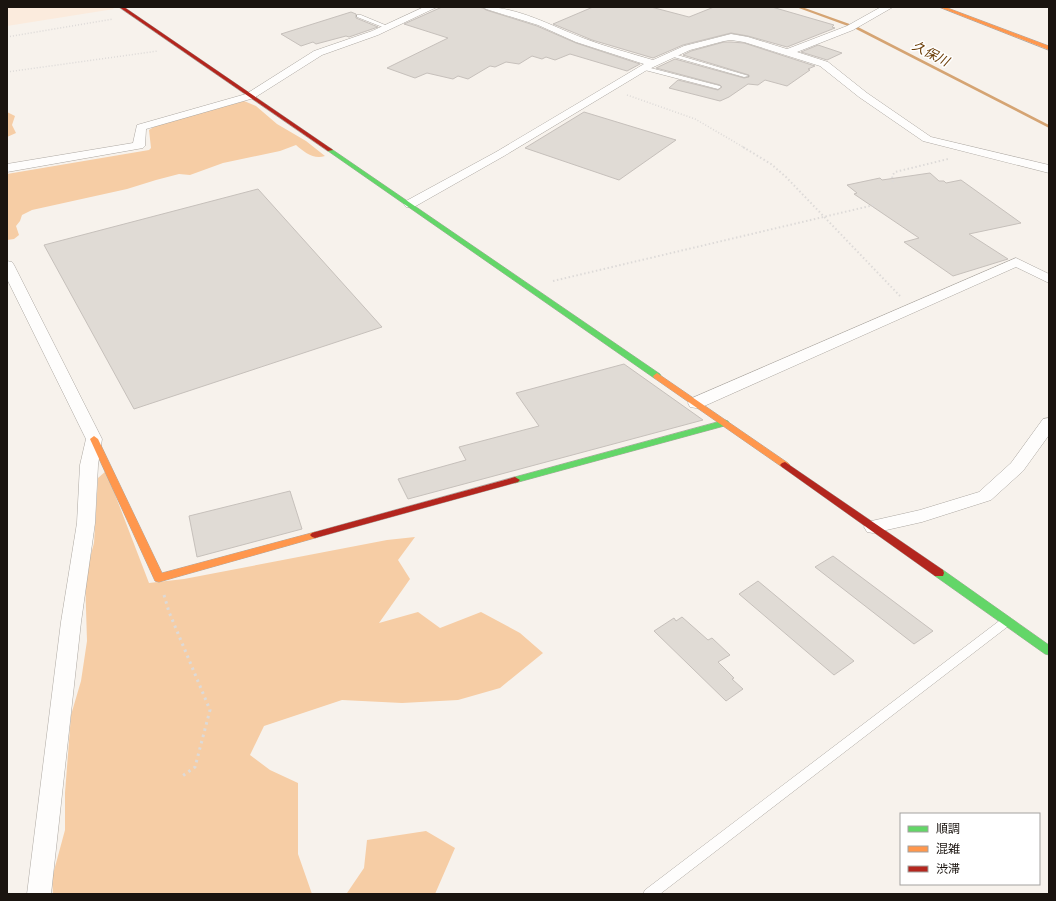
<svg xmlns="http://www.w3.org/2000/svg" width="1056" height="901" font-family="'Noto Sans','Noto Sans JP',sans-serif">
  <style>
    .built { fill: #fbebdd }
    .forest { fill: #f6cda5 }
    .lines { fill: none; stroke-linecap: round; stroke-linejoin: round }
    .stream { fill: #d5a473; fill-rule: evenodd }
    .building { fill: #e0dbd5; stroke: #c6c0bb }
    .lane-casing { stroke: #ada8a2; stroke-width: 1 }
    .street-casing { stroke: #ada8a2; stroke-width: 1 }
    .fast-casing { stroke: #ada8a2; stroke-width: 1 }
    .slow-casing { stroke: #ada8a2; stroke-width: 1 }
    .jam-casing { stroke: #ada8a2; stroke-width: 1 }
    .path-far2 { stroke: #dddad8; stroke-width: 1.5; stroke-dasharray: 1 2; stroke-linecap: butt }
    .path-far1 { stroke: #dddad8; stroke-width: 2; stroke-dasharray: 1.5 2.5; stroke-linecap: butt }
    .path { stroke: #dddad8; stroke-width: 3; stroke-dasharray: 2.5 4; stroke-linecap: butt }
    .lane { fill: #fefdfc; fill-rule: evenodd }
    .street { fill: #fefdfc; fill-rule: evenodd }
    .fast { fill: #63d668; fill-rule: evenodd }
    .slow { fill: #ff974d; fill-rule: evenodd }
    .jam { fill: #b3261e; fill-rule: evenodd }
    .labels { text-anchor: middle; stroke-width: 3; stroke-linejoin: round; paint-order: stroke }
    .far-water-label { font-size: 13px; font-style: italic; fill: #6b3d07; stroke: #fff }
  </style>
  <rect width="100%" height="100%" fill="#f7f2ec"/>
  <path class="built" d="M 7,7 L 112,7 L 114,9 L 7,26 Z"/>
  <path class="forest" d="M 244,101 L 256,106 L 277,124 L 306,141 L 325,156 C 314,160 304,152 296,145 L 280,151 L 223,163 L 190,175 L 179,174 L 156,180 L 127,189 L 32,210 L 22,215 L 20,221 L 16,226 L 19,235 L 14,239 L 7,240 L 7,174 L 149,150 L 151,148 L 149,130 L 155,126 Z
    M 7,112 L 15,116 L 12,125 L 16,133 L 7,137 Z
    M 106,471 L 149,583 L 184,579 L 387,540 L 415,537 L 398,560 L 410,579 L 379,623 L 418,612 L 440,628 L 481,612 L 520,633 L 543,653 L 500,688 L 458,700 L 402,703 L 342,700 L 264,726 L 250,755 L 270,770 L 298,783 L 298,854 L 312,894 L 53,894 L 52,878 L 65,830 L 65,793 L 71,715 L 81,681 L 87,641 L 85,576 L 94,543 L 98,478 Z
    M 426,831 L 455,848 L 435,894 L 340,894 L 347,893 L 364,868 L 367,840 Z"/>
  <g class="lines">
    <path class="stream" d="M 796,7 L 802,7 L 858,27 L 1049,125 L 1049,128 L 856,29 Z"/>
  </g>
  <path class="building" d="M 442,7 L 478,7 L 483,8 L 486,10 L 537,26 L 576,43 L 640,64 L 627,71 L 570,54 L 555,60 L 546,57 L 542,59 L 532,56 L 519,64 L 506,62 L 495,67 L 490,66 L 468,79 L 458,76 L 453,79 L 427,73 L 415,78 L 387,68 L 448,38 L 404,24 Z
    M 593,7 L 651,7 L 689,17 L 714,7 L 772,7 L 834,25 L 832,27 L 835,28 L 787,47 L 748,36 L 731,33 L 683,45 L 653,58 L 592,40 L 553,24 Z
    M 351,12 L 356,14 L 356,18 L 378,27 L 349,37 L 346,36 L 316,44 L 313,42 L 301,46 L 281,34 Z
    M 724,42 L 731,42 L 744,43 L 815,66 L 808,69 L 810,70 L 787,86 L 765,80 L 758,85 L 748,84 L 729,97 L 720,101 L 669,88 L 678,80 L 718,90 L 722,87 L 720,85 L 656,68 L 675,59 L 744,78 L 749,77 L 749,75 L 683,55 L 691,51 Z
    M 818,45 L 842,53 L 827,60 L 801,52 Z
    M 584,112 L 676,140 L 619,180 L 525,148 Z
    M 930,173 L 939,181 L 944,181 L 946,183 L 961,180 L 1021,223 L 969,234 L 1008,259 L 953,276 L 904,242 L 919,238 L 854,194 L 857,193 L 847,185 L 880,178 L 882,180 Z
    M 258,189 L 382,327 L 134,409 L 44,245 Z
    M 624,364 L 703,420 L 408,499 L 398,479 L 466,460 L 459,447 L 539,426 L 516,393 Z
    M 290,491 L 302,529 L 197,557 L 189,516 Z
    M 833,556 L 933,631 L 914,644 L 815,567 Z
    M 758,581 L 854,661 L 834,675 L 739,594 Z
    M 682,617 L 708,640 L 712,638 L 730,655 L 718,662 L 734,678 L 732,679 L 743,689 L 726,701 L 654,631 L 674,618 L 676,621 Z"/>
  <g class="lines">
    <g class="lane-casing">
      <path id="lane" d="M 357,15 L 361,15 L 390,27 L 385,28 L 357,17 Z
        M 670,54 L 674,54 L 749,76 L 744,77 L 670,56 Z
        M 643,66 L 720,86 L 721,87 L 718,89 L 641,69 L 640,68 Z
        M 1007,617 L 1011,618 L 1012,621 L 1011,624 L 660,894 L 643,894 L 645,890 L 1003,618 Z"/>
    </g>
    <g class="street-casing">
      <path id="street" d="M 424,7 L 437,7 L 378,35 L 322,55 L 254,98 L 146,129 L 145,146 L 143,148 L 7,172 L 7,164 L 133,143 L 137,125 L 246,94 L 314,51 L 372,31 Z
        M 484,7 C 519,7 551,26 583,38 C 606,47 630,53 653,60 L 684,46 L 731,34 L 748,37 L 787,49 L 847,26 L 881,7 L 893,7 L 853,30 L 797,52 L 828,62 L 867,93 L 931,137 L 1049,165 L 1049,173 L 923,141 L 859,97 L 820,66 L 744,42 L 731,40 L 724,41 L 690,50 L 647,70 L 504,156 L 414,207 L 406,207 L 404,204 L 406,201 L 496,152 L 644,64 L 576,42 L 538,25 L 486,9 Z
        M 1016,258 L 1049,274 L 1049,283 L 1016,267 L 702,407 L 696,408 L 690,407 L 688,403 L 690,399 Z
        M 7,261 L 12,262 L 14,265 L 102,439 L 98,465 L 95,523 L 81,622 L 51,894 L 27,894 L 61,622 L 77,523 L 80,465 L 86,439 L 7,279 Z
        M 1049,418 L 1049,435 L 1023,471 L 991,500 L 922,522 L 873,533 L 867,532 L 864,527 L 867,522 L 920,510 L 979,492 L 1011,463 L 1043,419 Z"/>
    </g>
    <g class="fast-casing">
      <path id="fast" d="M 330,148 L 660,374 L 661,376 L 660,378 L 654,378 L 328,151 L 327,150 Z
        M 725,420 L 728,421 L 729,423 L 728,425 L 515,483 L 510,480 L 515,477 Z
        M 939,569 L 943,570 L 1049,645 L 1049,655 L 1045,654 L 935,576 L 934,573 L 935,570 Z"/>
    </g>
    <g class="slow-casing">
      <path id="slow" d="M 939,7 L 945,7 L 1049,46 L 1049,50 Z
        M 657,373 L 788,463 L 790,465 L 788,467 L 782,467 L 654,378 L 653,376 Z
        M 94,436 L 98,439 L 162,573 L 315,532 L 318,533 L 320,535 L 318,537 L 315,538 L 159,582 L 155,581 L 90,439 Z"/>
    </g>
    <g class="jam-casing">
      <path id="jam" d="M 119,7 L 124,7 L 333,150 L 328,151 Z
        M 785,462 L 943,570 L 944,573 L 943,576 L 935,576 L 782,467 L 780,465 L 782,463 Z
        M 515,477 L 520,480 L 518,482 L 315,538 L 312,537 L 310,535 L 312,533 L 315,532 Z"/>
    </g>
    <path class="path-far2" d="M 7,37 L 113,19
      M 7,72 L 158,51
      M 627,95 L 695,119 L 745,148"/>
    <path class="path-far1" d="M 743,147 L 771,164 L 786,177 L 900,296
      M 893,182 L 892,176 L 895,172 L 948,159
      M 553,281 L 874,205"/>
    <path class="path" d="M 164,595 L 169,612 L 210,710 L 195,767 L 181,777"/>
    <use href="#lane" class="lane"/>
    <use href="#street" class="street"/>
    <use href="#fast" class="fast"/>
    <use href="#slow" class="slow"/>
    <use href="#jam" class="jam"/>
  </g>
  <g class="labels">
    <g class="far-water-label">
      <text transform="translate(931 53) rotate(27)" y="5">久保川</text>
    </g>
  </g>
  <rect width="1056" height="901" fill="none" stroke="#1a140f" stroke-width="16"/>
  <rect x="900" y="813" width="140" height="72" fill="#ffffff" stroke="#a3a19f"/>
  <rect x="908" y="826" width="20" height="6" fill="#63d668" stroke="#a3a19f"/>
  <text x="936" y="833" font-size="12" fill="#1a140f">順調</text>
  <rect x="908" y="846" width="20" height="6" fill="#ff974d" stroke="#a3a19f"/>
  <text x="936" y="853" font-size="12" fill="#1a140f">混雑</text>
  <rect x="908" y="866" width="20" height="6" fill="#b3261e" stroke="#a3a19f"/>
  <text x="936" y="873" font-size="12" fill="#1a140f">渋滞</text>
</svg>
